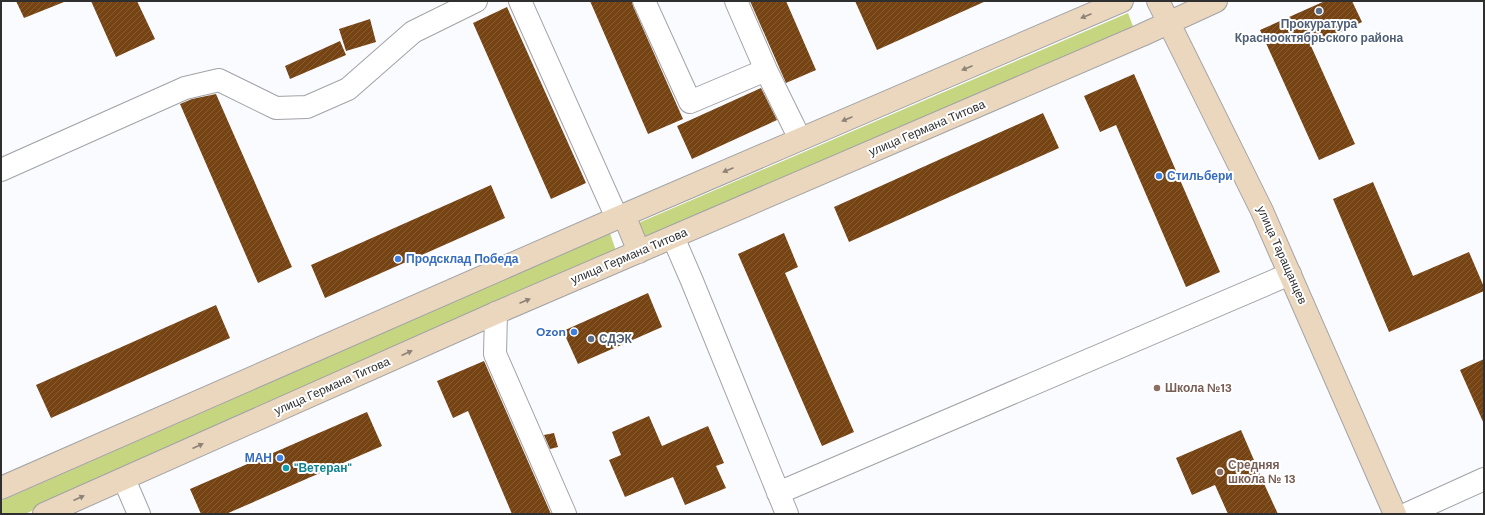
<svg xmlns="http://www.w3.org/2000/svg" width="1485" height="515" font-family="'DM Sans',sans-serif">
  <style>
    .grass { fill: #c6d57f }
    .building { fill: url(#building-hatch) }
    .lines { fill: none; stroke-linecap: round; stroke-linejoin: round }
    .street-casing { stroke: #a2a3a6; stroke-width: 24 }
    .secondary-casing { stroke: #a2a3a6; stroke-width: 24 }
    .street { stroke: #fff; stroke-width: 22 }
    .secondary { stroke: #ebd6be; stroke-width: 22 }
    .oneway { fill: #8d8277 }
    .service-dot { fill: #5c6f8a; stroke: #fff; stroke-width: 1.5 }
    .shop-dot { fill: #3f7fe0; stroke: #fff; stroke-width: 1.5 }
    .education-dot { fill: #8d6e63; stroke: #fff; stroke-width: 1.5 }
    .culture-dot { fill: #0f9aa8; stroke: #fff; stroke-width: 1.5 }
    .labels { text-anchor: middle; stroke-width: 4; stroke-linejoin: round; paint-order: stroke }
    .service-label { font-size: 12px; font-weight: bold; fill: #4e5e75; stroke: #fff }
    .street-label { font-size: 12px; fill: #2f2f30; stroke: #fff }
    .shop-label { font-size: 12px; font-weight: bold; fill: #366cbe; stroke: #fff; text-anchor: start }
    .education-label { font-size: 12px; font-weight: bold; fill: #785e54; stroke: #fff; text-anchor: start }
    .culture-label { font-size: 12px; font-weight: bold; fill: #0d838f; stroke: #fff; text-anchor: start }
  </style>
  <defs>
    <pattern id="building-hatch" width="6" height="6" patternUnits="userSpaceOnUse"><rect width="6" height="6" fill="#764313"/><path d="M-1 1l2-2M0 6l6-6M5 7l2-2" fill="none" stroke="#855c36"/></pattern>
  </defs>
  <rect width="100%" height="100%" fill="#fafbfe"/>
  <path class="grass" d="M 1128,13 L 1134,29 L 643,243 L 636,224 Z
    M 610,233 L 617,254 L 25,514 L 1,514 L 1,501 Z"/>
  <path class="building" d="M 16,1 L 63,1 L 64,2 L 24,18 Z
    M 91,1 L 137,1 L 155,39 L 116,57 Z
    M 590,1 L 632,1 L 633,6 L 683,119 L 648,134 Z
    M 750,1 L 786,1 L 816,70 L 786,83 Z
    M 855,1 L 986,1 L 877,50 Z
    M 1325,1 L 1352,1 L 1362,22 L 1311,46 L 1355,144 L 1319,160 L 1260,30 Z
    M 507,7 L 586,183 L 551,199 L 473,23 Z
    M 370,19 L 376,42 L 346,51 L 339,29 Z
    M 340,41 L 346,55 L 290,79 L 285,66 Z
    M 1134,74 L 1220,272 L 1186,287 L 1116,125 L 1100,132 L 1084,96 Z
    M 761,88 L 777,120 L 692,159 L 677,126 Z
    M 216,94 L 292,267 L 258,283 L 180,104 L 192,99 Z
    M 1043,113 L 1059,148 L 849,242 L 834,207 Z
    M 1373,182 L 1413,276 L 1469,252 L 1484,287 L 1484,291 L 1389,332 L 1333,199 Z
    M 491,185 L 505,218 L 325,298 L 311,265 Z
    M 784,233 L 798,267 L 785,273 L 854,432 L 822,446 L 738,254 Z
    M 648,293 L 662,327 L 578,364 L 563,331 Z
    M 216,305 L 230,338 L 51,418 L 36,385 Z
    M 1484,359 L 1484,424 L 1460,370 Z
    M 484,361 L 551,514 L 512,514 L 468,411 L 453,418 L 437,381 Z
    M 367,412 L 382,446 L 226,514 L 201,514 L 190,489 Z
    M 649,416 L 662,446 L 708,426 L 724,463 L 716,466 L 726,488 L 685,505 L 673,477 L 625,497 L 609,460 L 621,455 L 612,432 Z
    M 1241,430 L 1266,488 L 1278,514 L 1228,514 L 1215,485 L 1192,495 L 1176,458 Z
    M 554,433 L 558,447 L 550,449 L 544,435 Z"/>
  <g class="lines">
    <g class="street-casing">
      <path id="street" d="M 520,1 L 617,218
        M 644,1 L 690,102 L 766,70 L 736,1
        M 766,70 L 800,139
        M 1,170 L 185,88 L 219,80 L 276,108 L 307,107 L 348,89 L 413,32 L 476,1
        M 673,237 L 692,281 L 787,514
        M 496,313 L 495,354 L 565,514
        M 124,479 L 139,514
        M 778,493 L 1290,274
        M 1407,514 L 1484,479"/>
    </g>
    <g class="secondary-casing">
      <path id="secondary" d="M 1158,1 L 1262,211 L 1395,514
        M 624,215 L 639,252
        M 1,488 L 617,218 L 1122,1
        M 44,514 L 496,313 L 1142,35 L 1216,1"/>
    </g>
    <use href="#street" class="street"/>
    <use href="#secondary" class="secondary"/>
  </g>
  <defs><path id="oneway-solid" d="M-6-.8H1V-3.2L6.5 0L1 3.2V.8H-6Z"/></defs>
  <g class="oneway">
    <use href="#oneway-solid" transform="translate(1086 16) rotate(157)"/>
    <use href="#oneway-solid" transform="translate(967 68) rotate(157)"/>
    <use href="#oneway-solid" transform="translate(847 119) rotate(157)"/>
    <use href="#oneway-solid" transform="translate(728 170) rotate(157)"/>
    <use href="#oneway-solid" transform="translate(525 301) rotate(-23)"/>
    <use href="#oneway-solid" transform="translate(407 353) rotate(-24)"/>
    <use href="#oneway-solid" transform="translate(198 446) rotate(-24)"/>
    <use href="#oneway-solid" transform="translate(79 498) rotate(-24)"/>
  </g>
  <g class="service-dot">
    <circle cx="1319" cy="11" r="4"/>
    <circle cx="591" cy="339" r="4"/>
  </g>
  <g class="shop-dot">
    <circle cx="1159" cy="176" r="4"/>
    <circle cx="398" cy="259" r="4"/>
    <circle cx="574" cy="332" r="4"/>
    <circle cx="280" cy="458" r="4"/>
  </g>
  <g class="education-dot">
    <circle cx="1157" cy="388" r="4"/>
    <circle cx="1220" cy="472" r="4"/>
  </g>
  <circle class="culture-dot" cx="286" cy="468" r="4"/>
  <g class="labels">
    <g class="service-label">
      <text x="1319" y="28">Прокуратура<tspan x="1319" dy="14">Краснооктябрьского района</tspan></text>
      <text x="599" y="343" text-anchor="start">СДЭК</text>
    </g>
    <g class="street-label">
      <text transform="translate(927 128) rotate(-23)" y="4">улица Германа Титова</text>
      <text transform="translate(1282 255) rotate(66)" y="4">улица Таращанцев</text>
      <text transform="translate(629 256) rotate(-23)" y="4">улица Германа Титова</text>
      <text transform="translate(332 386) rotate(-24)" y="4">улица Германа Титова</text>
    </g>
    <g class="shop-label">
      <text x="1167" y="180">Стильбери</text>
      <text x="406" y="263">Продсклад Победа</text>
      <text x="566" y="336" text-anchor="end">Ozon</text>
      <text x="272" y="462" text-anchor="end">МАН</text>
    </g>
    <g class="education-label">
      <text x="1165" y="392">Школа №13</text>
      <text x="1228" y="469">Средняя<tspan x="1228" dy="14">школа № 13</tspan></text>
    </g>
    <g class="culture-label">
      <text x="294" y="472">"Ветеран"</text>
    </g>
  </g>
  <rect width="1485" height="515" fill="none" stroke="#2f2f30" stroke-width="4"/>
</svg>
